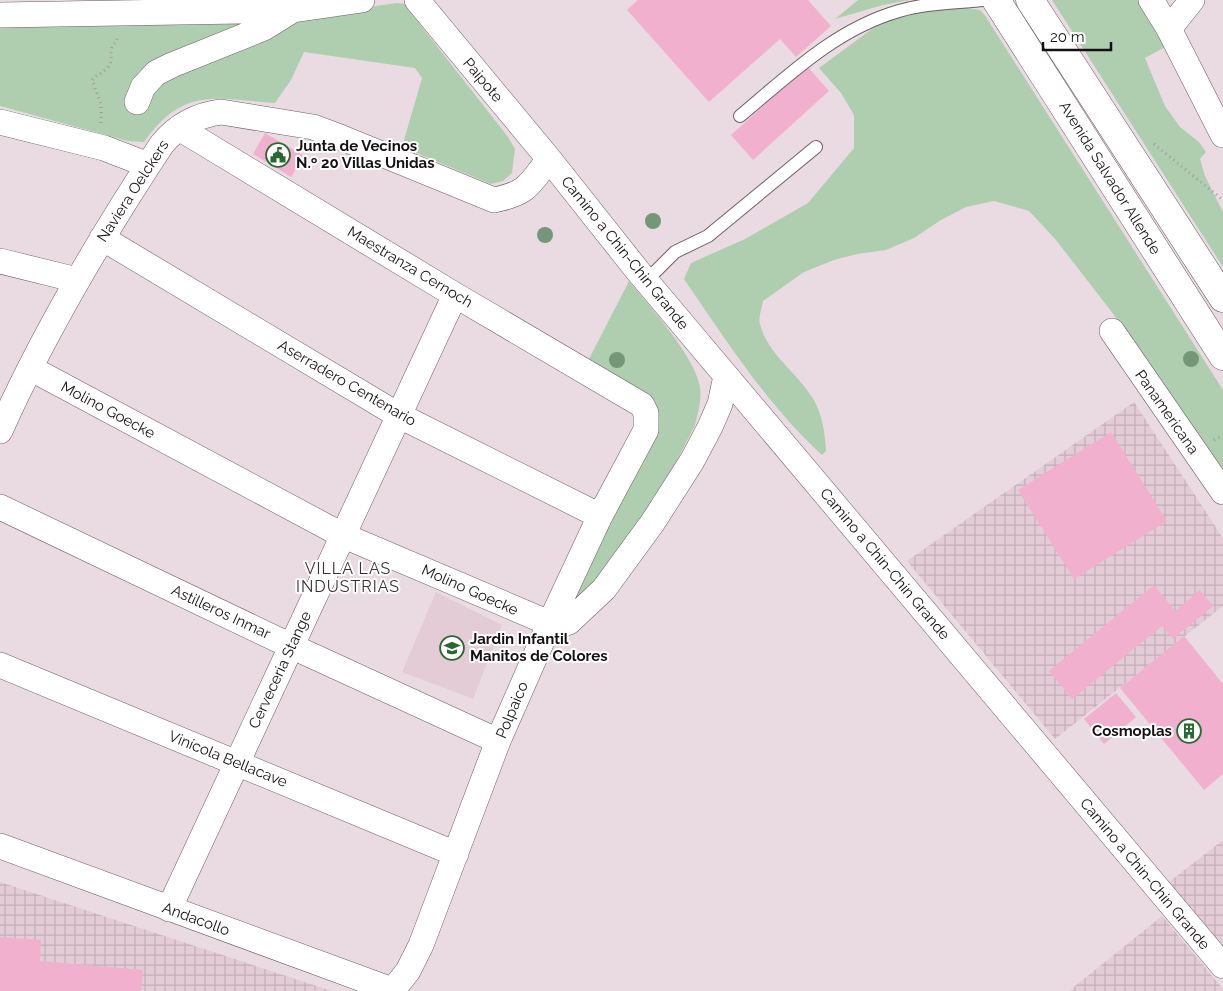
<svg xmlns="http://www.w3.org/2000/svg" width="1223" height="991" font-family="Raleway,sans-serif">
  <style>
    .built { fill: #e4ccd6 }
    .industrial { fill: url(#industrial-grid) }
    .green { fill: #afceb0 }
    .building { fill: #f1b0ce }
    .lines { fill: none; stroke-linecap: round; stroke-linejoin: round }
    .lane-casing { stroke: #6b5e63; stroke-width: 14 }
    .street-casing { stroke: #6b5e63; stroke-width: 26 }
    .highway-casing { stroke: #6b5e63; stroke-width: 29 }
    .path { stroke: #a4989d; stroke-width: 3; stroke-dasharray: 1 4; stroke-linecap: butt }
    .lane { stroke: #fff; stroke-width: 12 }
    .street { stroke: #fff; stroke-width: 25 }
    .highway { stroke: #fff; stroke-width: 28 }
    .tree { fill: #759679 }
    .labels { text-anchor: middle; stroke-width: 4; stroke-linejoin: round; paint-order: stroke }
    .street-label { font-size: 15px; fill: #151012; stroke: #fff }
    .poi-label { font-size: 15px; font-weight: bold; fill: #151012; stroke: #fff; text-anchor: start }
    .neighbourhood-label { font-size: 16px; letter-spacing: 1px; fill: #3a2f34; stroke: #fff }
  </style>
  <defs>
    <pattern id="industrial-grid" width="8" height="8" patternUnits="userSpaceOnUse" patternTransform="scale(1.25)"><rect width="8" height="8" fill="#e4ccd6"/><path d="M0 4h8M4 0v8" fill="none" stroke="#c3aeb7"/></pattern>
  </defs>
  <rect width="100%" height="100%" fill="#eadbe2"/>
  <path class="built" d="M 436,592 L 502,625 L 473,699 L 402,672 Z"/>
  <path class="industrial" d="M 1134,402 L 1223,538 L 1223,606 L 1055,739 L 907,561 Z
    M 1223,840 L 1223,947 L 1169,882 Z
    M 0,882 L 332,991 L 0,991 Z
    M 1162,916 L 1223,989 L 1223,991 L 1069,991 Z"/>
  <path class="green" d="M 858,0 L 910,0 L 883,5 L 835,19 Z
    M 1052,0 L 1140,0 L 1167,46 L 1145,58 L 1165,106 L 1180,127 L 1199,142 L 1206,152 L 1200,159 L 1205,176 L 1223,212 L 1223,267 Z
    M 397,3 L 404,4 L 508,137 L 515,149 L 512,173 L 503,181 L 491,184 L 402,147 L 422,78 L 415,68 L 304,52 L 291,80 L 275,103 C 215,99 184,86 144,142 L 128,141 L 0,106 L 0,22 L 312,15 Z
    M 953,6 L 980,10 L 984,14 L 1223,390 L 1223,474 L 1114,315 L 1056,240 L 1029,211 L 994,201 L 966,207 L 941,220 L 914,238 L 886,250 L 857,254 L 834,260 L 804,272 L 763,301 C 762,308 758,317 760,324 C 768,356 800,374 815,402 C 823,418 825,434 826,451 L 822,455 C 767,405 726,340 684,279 L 691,263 L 745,239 L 808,203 L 854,148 L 854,115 L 841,93 L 819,68 L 876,26 L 893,18 Z
    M 629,281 C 649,306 695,356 700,387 C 702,399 698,413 695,425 L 656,502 L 575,607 L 563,599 L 653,419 L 587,363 Z"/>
  <path class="building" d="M 638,0 L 808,0 L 831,26 L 796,57 L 780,39 L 709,102 L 627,10 Z
    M 807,66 L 829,91 L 753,160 L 731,135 Z
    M 265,133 L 304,156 L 291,177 L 253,154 Z
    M 1111,432 L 1167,521 L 1074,579 L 1018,490 Z
    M 1154,585 L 1175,611 L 1200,590 L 1213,606 L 1173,639 L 1162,626 L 1072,699 L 1049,671 Z
    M 1184,636 L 1223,684 L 1223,774 L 1204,790 L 1120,688 Z
    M 1116,693 L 1136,717 L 1104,744 L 1084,719 Z
    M 0,937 L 41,940 L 40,961 L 143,970 L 141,991 L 0,991 Z"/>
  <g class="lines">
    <g class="lane-casing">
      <path id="lane" d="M 740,116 C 789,75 836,29 899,11 C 926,3 954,3 982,0
        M 646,281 L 675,252 L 708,236 L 816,147"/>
    </g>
    <g class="street-casing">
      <path id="street" d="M 417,0 L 549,159 L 637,270 L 1223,966
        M 1151,0 L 1169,29 L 1223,135
        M 0,15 L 293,10 L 362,0
        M 1169,29 L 1192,0
        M 137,102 L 143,87 L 156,73 L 172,65 L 264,28 L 293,10
        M 0,122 L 104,148 L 148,165
        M 179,128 L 455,295 L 642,405 L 646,413 L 646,430 L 600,516 L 549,625 L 498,741 L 421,945 L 408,971 L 392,991
        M 102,238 L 398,415 L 600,516
        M 0,261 L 77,280
        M 1112,331 L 1223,492
        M 30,368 L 342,535 L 556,626 L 569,622 L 604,589 L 653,522 L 692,461 L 710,427 L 720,404 L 726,376
        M 0,431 C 45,330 102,235 162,144 C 178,125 197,115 221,112 L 313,127 L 340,137 L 494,200 C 528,193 529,185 549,159
        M 0,507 L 291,646 L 498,741
        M 0,665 L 456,854
        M 0,846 L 392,990
        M 169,909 L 455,295"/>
    </g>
    <g class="highway-casing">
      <path id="highway" d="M 996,0 L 1223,356
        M 1030,0 L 1223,298"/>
    </g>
    <path class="path" d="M 101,123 L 101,104 L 92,80 C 96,75 101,74 105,70 C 115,62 109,56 112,47 C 114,43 117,42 117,37
      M 1154,144 L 1223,200
      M 1214,440 L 1223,436"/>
    <use href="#lane" class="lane"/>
    <use href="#street" class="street"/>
    <use href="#highway" class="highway"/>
  </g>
  <g class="tree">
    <circle cx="653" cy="221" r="8"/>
    <circle cx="545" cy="235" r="8"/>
    <circle cx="1191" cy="359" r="8"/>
    <circle cx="617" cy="360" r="8"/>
  </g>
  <defs>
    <g id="civic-ring" transform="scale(1.25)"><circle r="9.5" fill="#fff" stroke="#286831" stroke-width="1.5"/><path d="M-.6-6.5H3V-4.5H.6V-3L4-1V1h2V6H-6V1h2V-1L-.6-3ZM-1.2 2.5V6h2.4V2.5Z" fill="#286831"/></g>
    <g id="school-ring" transform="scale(1.25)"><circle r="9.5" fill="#fff" stroke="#286831" stroke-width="1.5"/><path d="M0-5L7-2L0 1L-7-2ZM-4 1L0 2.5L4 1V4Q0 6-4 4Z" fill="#286831"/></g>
    <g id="building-ring" transform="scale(1.25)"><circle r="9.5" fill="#fff" stroke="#286831" stroke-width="1.5"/><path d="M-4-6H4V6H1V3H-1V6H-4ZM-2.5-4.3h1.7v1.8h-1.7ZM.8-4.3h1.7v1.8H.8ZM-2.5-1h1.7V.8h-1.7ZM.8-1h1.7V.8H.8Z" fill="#286831"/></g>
  </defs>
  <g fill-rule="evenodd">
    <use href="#civic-ring" x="278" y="155"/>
    <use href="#school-ring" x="452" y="648"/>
    <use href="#building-ring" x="1189" y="731"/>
  </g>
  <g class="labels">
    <g class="street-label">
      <text transform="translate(483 80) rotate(50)" y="5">Paipote</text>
      <text transform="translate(1110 178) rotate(58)" y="5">Avenida Salvador Allende</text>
      <text transform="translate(133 191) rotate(-57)" y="5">Naviera Oelckers</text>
      <text transform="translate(625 253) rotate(51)" y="5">Camino a Chin-Chin Grande</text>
      <text transform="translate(410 267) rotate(31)" y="5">Maestranza Cernoch</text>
      <text transform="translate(347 383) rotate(30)" y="5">Aserradero Centenario</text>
      <text transform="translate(108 410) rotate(28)" y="5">Molino Goecke</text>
      <text transform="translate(1167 412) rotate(55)" y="5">Panamericana</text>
      <text transform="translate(885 564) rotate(50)" y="5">Camino a Chin-Chin Grande</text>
      <text transform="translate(470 590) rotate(24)" y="5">Molino Goecke</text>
      <text transform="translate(221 612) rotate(25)" y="5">Astilleros Inmar</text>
      <text transform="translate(280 670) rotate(-65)" y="5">Cerveceria Stange</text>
      <text transform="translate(512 710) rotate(-67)" y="5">Polpaico</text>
      <text transform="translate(228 759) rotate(22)" y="5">Vinícola Bellacave</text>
      <text transform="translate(1145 874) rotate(50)" y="5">Camino a Chin-Chin Grande</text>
      <text transform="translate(196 919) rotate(20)" y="5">Andacollo</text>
    </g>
    <g class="poi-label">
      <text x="296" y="151">Junta de Vecinos<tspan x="296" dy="17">N.º 20 Villas Unidas</tspan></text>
      <text x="470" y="644">Jardin Infantil<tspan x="470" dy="17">Manitos de Colores</tspan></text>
      <text x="1172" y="736" text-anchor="end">Cosmoplas</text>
    </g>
    <g class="neighbourhood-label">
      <text x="348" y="574">VILLA LAS<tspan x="348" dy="18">INDUSTRIAS</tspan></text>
    </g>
  </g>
  <path d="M1043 42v8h68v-8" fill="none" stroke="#151012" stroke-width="2.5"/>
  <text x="1050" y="42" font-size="15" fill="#151012" stroke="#ffffff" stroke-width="4" paint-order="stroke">20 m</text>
</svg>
